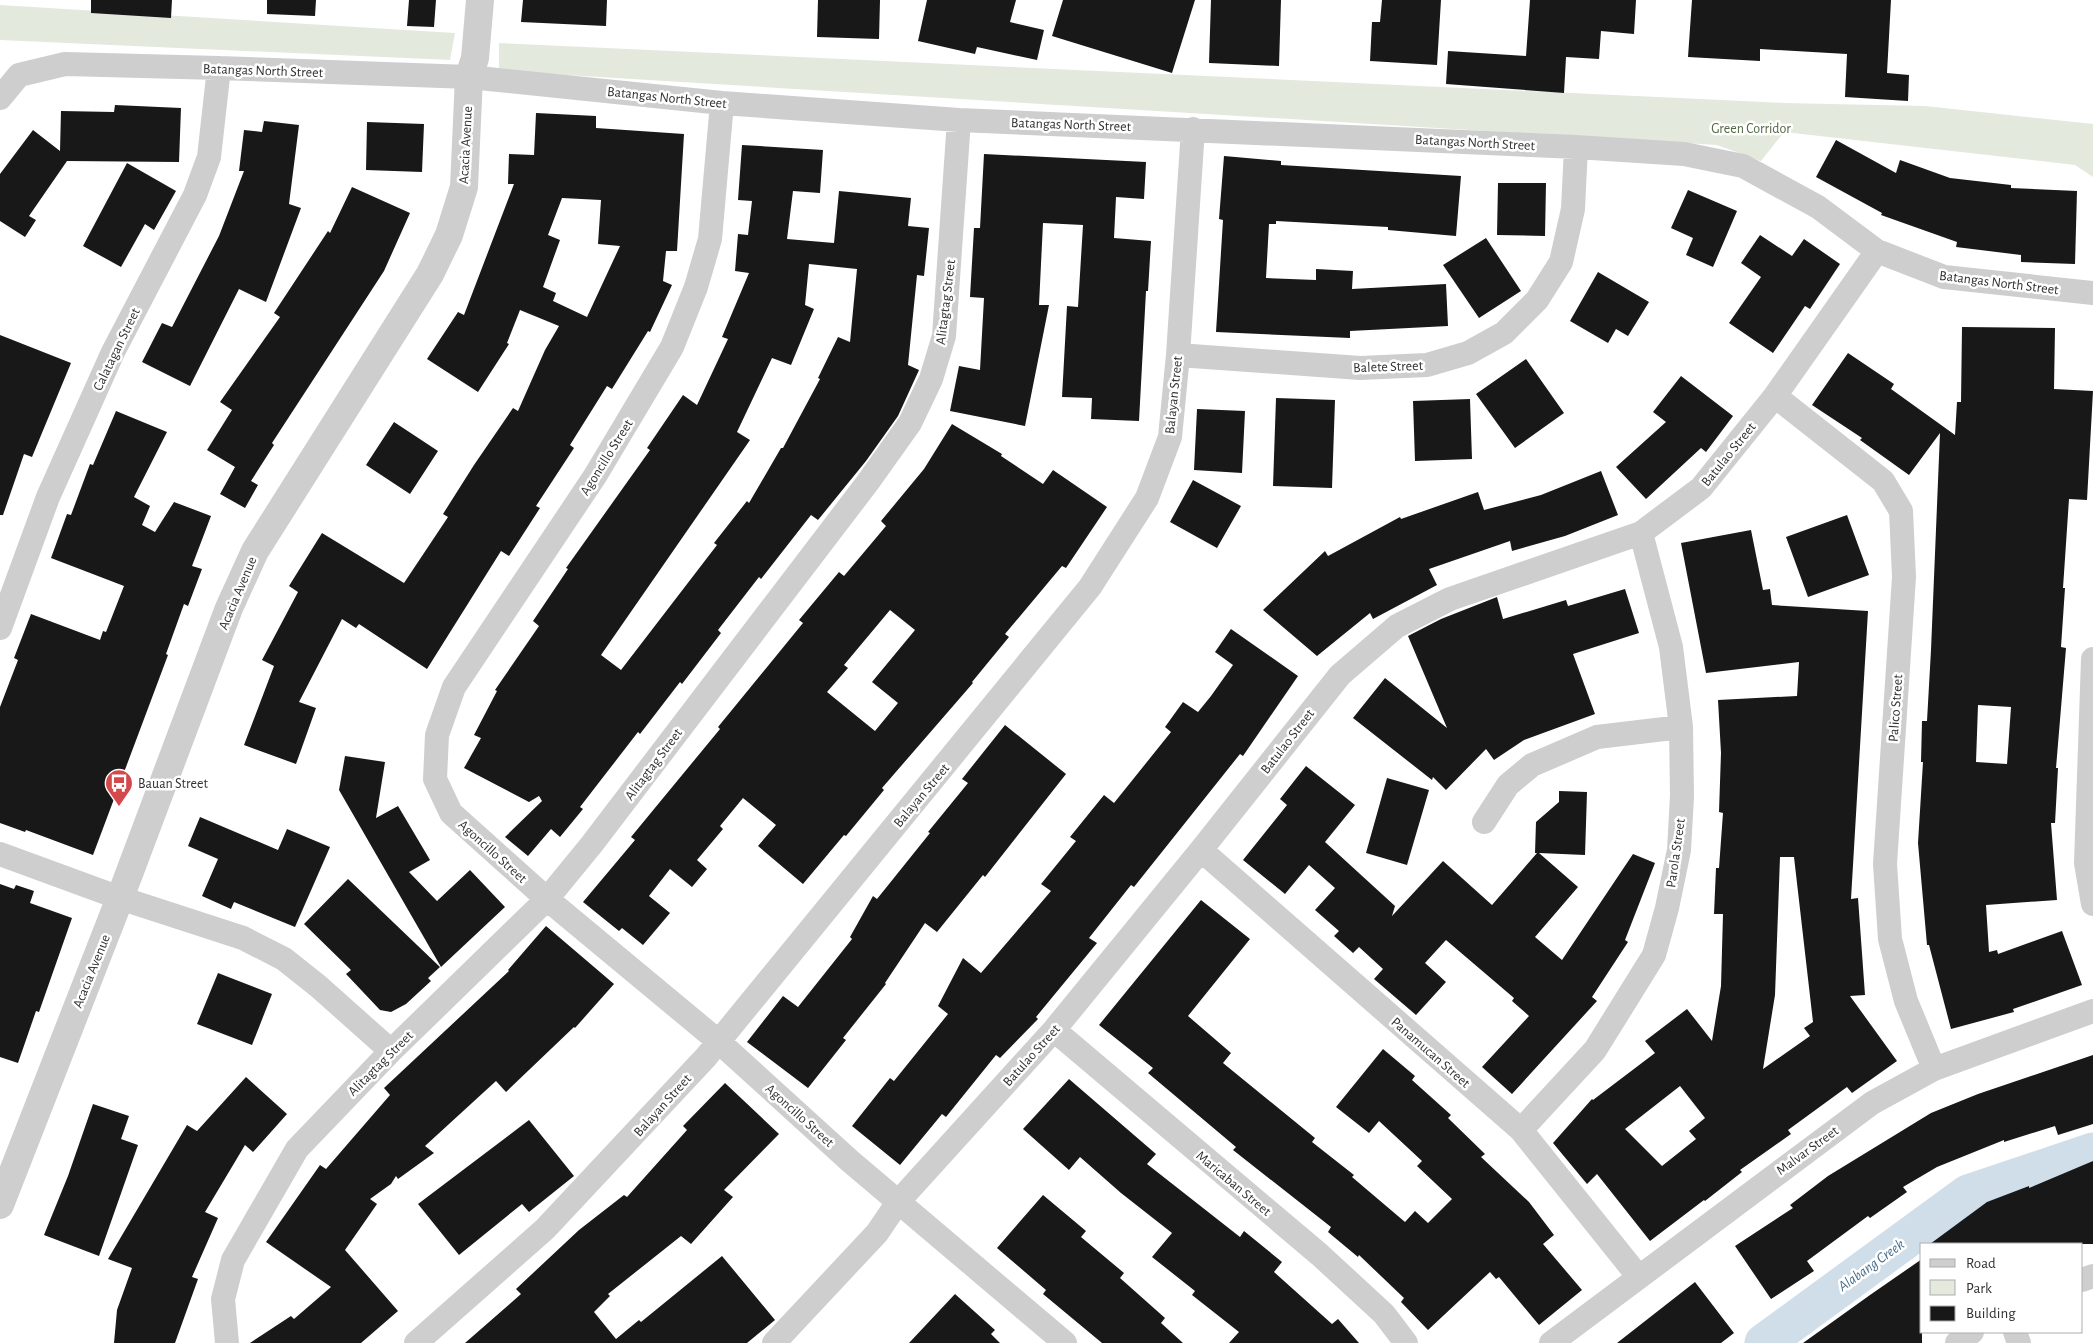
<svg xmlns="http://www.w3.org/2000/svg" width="2093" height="1343" font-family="'Alegreya Sans',sans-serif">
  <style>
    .green { fill: #e4e9de }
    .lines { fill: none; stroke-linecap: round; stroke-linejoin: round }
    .river { stroke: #d0deea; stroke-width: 39 }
    .building { fill: #181818; fill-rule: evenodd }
    .minor { stroke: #cecece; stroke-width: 24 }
    .tertiary { stroke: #cecece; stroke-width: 28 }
    .labels { text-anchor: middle; stroke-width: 5; stroke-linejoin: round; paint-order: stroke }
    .street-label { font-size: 14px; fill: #313131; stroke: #fff }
    .park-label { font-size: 14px; fill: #536943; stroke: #fff }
    .poi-label { font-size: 14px; fill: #313131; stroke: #fff; text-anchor: start }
    .water-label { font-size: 15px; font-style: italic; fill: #476d8b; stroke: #fff }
  </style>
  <rect width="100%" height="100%" fill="#fff"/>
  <path class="green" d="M 0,5 L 455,33 L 450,60 L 0,40 Z
    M 499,43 L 1784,103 L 1925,106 L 2093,124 L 2093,177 L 2075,165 L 1784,132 L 1761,161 L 1717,145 L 499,71 Z"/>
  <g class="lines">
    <path class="river" d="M 1764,1343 L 1968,1194 L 2093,1152"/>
  </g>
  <path class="building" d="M 91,0 L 172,0 L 171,18 L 91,13 Z
    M 267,0 L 316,0 L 315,16 L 267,14 Z
    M 409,0 L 436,0 L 434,27 L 407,26 Z
    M 523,0 L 607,0 L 606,26 L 521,22 Z
    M 818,0 L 880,0 L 879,39 L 817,37 Z
    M 927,0 L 1016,0 L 1010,22 L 1044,30 L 1037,60 L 977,47 L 975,54 L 918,41 Z
    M 1063,0 L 1195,0 L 1172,73 L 1052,36 Z
    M 1211,0 L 1281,0 L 1279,66 L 1209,63 Z
    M 1382,0 L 1441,0 L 1437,65 L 1370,61 L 1372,22 L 1380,22 Z
    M 1530,0 L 1636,0 L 1634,34 L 1601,31 L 1599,59 L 1566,57 L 1564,93 L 1446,84 L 1448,51 L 1526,56 Z
    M 1692,0 L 1891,0 L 1887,73 L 1909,75 L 1908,101 L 1845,97 L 1847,54 L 1760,49 L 1760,61 L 1688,57 Z
    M 115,105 L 181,108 L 179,162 L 67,161 L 29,216 L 36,220 L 25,237 L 0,221 L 0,174 L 33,130 L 60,151 L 61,111 L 114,112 Z
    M 536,113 L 596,116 L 596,128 L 684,134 L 677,251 L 666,251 L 663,281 L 672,285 L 650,332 L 648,331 L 612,389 L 607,386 L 570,445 L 574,448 L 536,506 L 540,508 L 509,556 L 501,551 L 427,669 L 359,624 L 356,628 L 342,619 L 299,702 L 316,708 L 296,764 L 244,745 L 274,666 L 262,660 L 298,592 L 289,586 L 322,533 L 404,583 L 448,517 L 443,514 L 474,465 L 513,408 L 518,411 L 545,350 L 559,326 L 520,310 L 507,343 L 509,344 L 478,392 L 427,359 L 458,312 L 464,315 L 514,184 L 508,184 L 509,154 L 534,155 ZM 562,198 L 601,200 L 598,244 L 620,246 L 587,317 L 553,301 L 556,293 L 543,287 L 560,240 L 548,235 Z
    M 264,121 L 299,125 L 289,204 L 301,208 L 266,302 L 239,289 L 190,386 L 142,362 L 162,323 L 172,327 L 219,236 L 244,171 L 239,171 L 244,130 L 262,132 Z
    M 367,122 L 424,124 L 422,172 L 366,170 Z
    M 1836,140 L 1896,173 L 1900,160 L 1950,178 L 2011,185 L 2011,188 L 2077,191 L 2075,264 L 2021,262 L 2021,255 L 1956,247 L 1957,242 L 1881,215 L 1882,213 L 1816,177 Z
    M 742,145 L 823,150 L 820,193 L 793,191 L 787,239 L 834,243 L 839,191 L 911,198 L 908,226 L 929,228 L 924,276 L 917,275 L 908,365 L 919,370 L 898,416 L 866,461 L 818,520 L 811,515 L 761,579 L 759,577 L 718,630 L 721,633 L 682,684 L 680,682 L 640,734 L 638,732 L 580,807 L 583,809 L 560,837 L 551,829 L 528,856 L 505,837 L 542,801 L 539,796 L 529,802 L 464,768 L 481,738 L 474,735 L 497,691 L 495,690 L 539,626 L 533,621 L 568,569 L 566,568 L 650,450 L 647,448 L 683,395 L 697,405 L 728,339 L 722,337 L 749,273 L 735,271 L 738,234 L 748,235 L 752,201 L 738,200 ZM 809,264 L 857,269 L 850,342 L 838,337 L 818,378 L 820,379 L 783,448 L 781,448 L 749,503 L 747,501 L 714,543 L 717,545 L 621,670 L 601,655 L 750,440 L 737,432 L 772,358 L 791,365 L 814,309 L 805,305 Z
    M 984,154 L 1146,162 L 1144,199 L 1116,197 L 1114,238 L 1151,241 L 1148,291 L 1146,291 L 1139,421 L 1091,419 L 1092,398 L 1062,397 L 1067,306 L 1078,307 L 1083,225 L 1043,223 L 1039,305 L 1049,305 L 1025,426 L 950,411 L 959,366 L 980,370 L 984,298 L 970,297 L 974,228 L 980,228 Z
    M 1224,156 L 1281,161 L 1281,165 L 1461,176 L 1456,236 L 1388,230 L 1388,227 L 1276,221 L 1276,224 L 1269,224 L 1266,278 L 1316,280 L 1316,269 L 1353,271 L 1352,289 L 1446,284 L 1448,326 L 1350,331 L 1350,338 L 1216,332 L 1223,220 L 1219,219 Z
    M 127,163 L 176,191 L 154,230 L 145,224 L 121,267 L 83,246 Z
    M 1498,183 L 1546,183 L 1545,236 L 1497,235 Z
    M 352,187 L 410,213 L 384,271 L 272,443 L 274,445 L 251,481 L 258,485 L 245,508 L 220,494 L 235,467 L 207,450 L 232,410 L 220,402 L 280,317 L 274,313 L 328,231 L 330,233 Z
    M 1688,190 L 1737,211 L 1713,267 L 1686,255 L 1693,238 L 1671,228 Z
    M 1760,235 L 1792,256 L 1804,239 L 1840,264 L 1810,309 L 1805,306 L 1773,353 L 1729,323 L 1761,277 L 1741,263 Z
    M 1486,238 L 1521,291 L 1479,318 L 1443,265 Z
    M 1598,272 L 1649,302 L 1628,336 L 1616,329 L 1608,343 L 1570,321 Z
    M 1962,327 L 2055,328 L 2054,389 L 2093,391 L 2087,500 L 2069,499 L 2063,588 L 2065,588 L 2061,647 L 2066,648 L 2056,768 L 2058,768 L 2055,823 L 2051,823 L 2057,900 L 1986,905 L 1989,952 L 1997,950 L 1998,954 L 2062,931 L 2082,985 L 2013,1009 L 2014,1012 L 1951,1029 L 1929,945 L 1927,945 L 1918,843 L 1923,762 L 1921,762 L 1922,721 L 1927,721 L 1931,650 L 1940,433 L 1909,475 L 1860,440 L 1862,438 L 1812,405 L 1848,353 L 1894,384 L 1891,389 L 1955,435 L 1957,402 L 1961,402 ZM 1978,705 L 2011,707 L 2007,764 L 1976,762 Z
    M 0,335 L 71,363 L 32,457 L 24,454 L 3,515 L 0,515 Z
    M 1526,359 L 1564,413 L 1515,448 L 1476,394 Z
    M 1681,376 L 1733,416 L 1706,452 L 1701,448 L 1646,499 L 1616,467 L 1666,422 L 1653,412 Z
    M 1276,398 L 1335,400 L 1332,488 L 1273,486 Z
    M 1470,399 L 1472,459 L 1415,461 L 1413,401 Z
    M 1197,409 L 1245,411 L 1242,473 L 1194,470 Z
    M 116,411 L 167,432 L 134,497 L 150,506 L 142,525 L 155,532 L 174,502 L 211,516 L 192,566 L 202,569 L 188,606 L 184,604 L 166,654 L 168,655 L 93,855 L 26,830 L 25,832 L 0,823 L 0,707 L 18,660 L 14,658 L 31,614 L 100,640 L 103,631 L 106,632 L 124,586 L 51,558 L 67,514 L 71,515 L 90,464 L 93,465 Z
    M 394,422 L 438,451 L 410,494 L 366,465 Z
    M 952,424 L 1002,454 L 1001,456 L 1043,484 L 1053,470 L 1107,507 L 1066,568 L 1062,566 L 1005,634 L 1009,637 L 972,682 L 973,683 L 882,788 L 884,790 L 846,836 L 844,835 L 803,884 L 758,846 L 776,825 L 743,798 L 720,826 L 723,829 L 697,860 L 707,869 L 692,887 L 670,869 L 649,896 L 670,913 L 643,945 L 622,928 L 619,931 L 583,902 L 635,840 L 631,837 L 720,729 L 718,727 L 803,623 L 799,620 L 839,572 L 844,576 L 886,526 L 881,521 L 924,469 ZM 890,610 L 915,630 L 872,682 L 898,703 L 875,731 L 827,692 L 848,668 L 844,665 Z
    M 1601,471 L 1618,515 L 1565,536 L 1512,551 L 1510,541 L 1429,569 L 1437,585 L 1373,619 L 1370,613 L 1317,656 L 1263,610 L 1325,551 L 1328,556 L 1400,517 L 1401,519 L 1478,492 L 1484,510 L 1541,495 Z
    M 1193,480 L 1241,506 L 1217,548 L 1170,522 Z
    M 1847,515 L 1869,575 L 1808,597 L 1786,537 Z
    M 1751,530 L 1763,590 L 1770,589 L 1772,605 L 1868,611 L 1851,899 L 1858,898 L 1865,995 L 1850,996 L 1897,1061 L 1852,1093 L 1847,1087 L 1788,1130 L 1791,1134 L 1740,1170 L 1742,1172 L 1705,1201 L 1704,1200 L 1650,1241 L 1597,1174 L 1587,1184 L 1553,1143 L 1592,1099 L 1593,1100 L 1655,1053 L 1645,1041 L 1687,1009 L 1712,1041 L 1721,986 L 1723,914 L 1714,914 L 1716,868 L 1719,868 L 1723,813 L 1719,812 L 1721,753 L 1718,700 L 1797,696 L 1799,662 L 1706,673 L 1681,543 ZM 1780,857 L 1794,857 L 1813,1022 L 1804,1028 L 1810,1036 L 1763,1069 L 1775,995 ZM 1680,1086 L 1705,1118 L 1689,1131 L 1696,1139 L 1662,1166 L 1625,1129 Z
    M 1625,589 L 1639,633 L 1573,654 L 1595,714 L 1524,740 L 1494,760 L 1486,749 L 1446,790 L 1433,777 L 1432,780 L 1353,718 L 1385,678 L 1447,728 L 1408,636 L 1441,619 L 1497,597 L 1503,619 L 1566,600 L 1568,606 Z
    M 1231,629 L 1298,676 L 1243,756 L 1240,754 L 1134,887 L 1131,885 L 1089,938 L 1097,943 L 1036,1017 L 1038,1019 L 1000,1058 L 996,1055 L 946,1117 L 942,1114 L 900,1165 L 852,1126 L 890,1078 L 894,1081 L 948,1014 L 938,1006 L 963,958 L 981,973 L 1051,891 L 1041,884 L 1076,841 L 1070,837 L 1104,795 L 1114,803 L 1171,732 L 1165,727 L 1183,702 L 1198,712 L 1211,696 L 1233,665 L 1215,652 Z
    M 1005,725 L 1066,774 L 985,877 L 983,875 L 937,932 L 925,923 L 885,983 L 886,984 L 843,1038 L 846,1040 L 808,1088 L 747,1042 L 783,996 L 798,1007 L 852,939 L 850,937 L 873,896 L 877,899 L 930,833 L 928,832 L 968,783 L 962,779 Z
    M 345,756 L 385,762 L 376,818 L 398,806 L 430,860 L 409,872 L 437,901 L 470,870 L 505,907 L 441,967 L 339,790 Z
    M 1306,766 L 1355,805 L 1325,842 L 1395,906 L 1392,916 L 1443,861 L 1492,905 L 1537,853 L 1535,853 L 1536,822 L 1559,802 L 1559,791 L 1587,792 L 1585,855 L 1539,853 L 1578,887 L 1535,937 L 1562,960 L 1633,854 L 1655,863 L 1625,940 L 1628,942 L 1592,997 L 1597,1001 L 1512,1094 L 1482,1067 L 1529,1016 L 1512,1001 L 1514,998 L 1446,940 L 1425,963 L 1446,982 L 1416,1015 L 1374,979 L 1383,969 L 1359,947 L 1353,953 L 1334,936 L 1339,931 L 1315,910 L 1335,888 L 1309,865 L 1285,894 L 1243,860 L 1287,805 L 1280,799 Z
    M 1387,778 L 1429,790 L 1407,865 L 1366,853 Z
    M 200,817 L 278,850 L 287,829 L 330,847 L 295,927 L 234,902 L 231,909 L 202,896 L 218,859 L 188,846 Z
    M 348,879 L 440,967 L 428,978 L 431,981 L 406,1004 L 391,1012 L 380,1010 L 346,974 L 351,970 L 304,924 Z
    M 0,884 L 14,889 L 16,885 L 34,891 L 30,903 L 72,918 L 39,1012 L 36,1011 L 18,1063 L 0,1057 Z
    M 1201,900 L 1250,939 L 1188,1016 L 1231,1053 L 1223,1063 L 1315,1138 L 1312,1142 L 1354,1175 L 1352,1177 L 1405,1222 L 1415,1211 L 1428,1223 L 1452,1199 L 1417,1166 L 1422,1161 L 1379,1121 L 1369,1133 L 1336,1107 L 1383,1049 L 1415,1076 L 1412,1080 L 1451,1115 L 1448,1118 L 1485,1154 L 1481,1157 L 1529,1202 L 1554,1235 L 1543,1244 L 1582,1290 L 1539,1325 L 1499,1277 L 1496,1279 L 1490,1272 L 1428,1330 L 1401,1302 L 1404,1298 L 1359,1255 L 1358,1257 L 1328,1232 L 1331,1227 L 1233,1150 L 1236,1147 L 1148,1073 L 1153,1068 L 1099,1025 Z
    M 546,926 L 614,984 L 575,1028 L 574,1027 L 506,1092 L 496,1081 L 425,1146 L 434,1153 L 398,1179 L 396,1176 L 391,1184 L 370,1199 L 377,1204 L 345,1250 L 398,1311 L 361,1343 L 250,1343 L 291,1316 L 294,1319 L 331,1287 L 266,1242 L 320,1165 L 326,1169 L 390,1095 L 384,1088 L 509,971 L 508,970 Z
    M 218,973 L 272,994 L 252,1045 L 197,1024 Z
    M 2093,1055 L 2093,1124 L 2058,1135 L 2055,1126 L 2004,1142 L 2004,1140 L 1937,1167 L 1903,1187 L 1907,1192 L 1870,1218 L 1868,1216 L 1807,1261 L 1814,1271 L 1771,1299 L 1735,1246 L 1793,1208 L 1790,1205 L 1828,1176 L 1931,1113 L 1978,1094 Z
    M 246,1077 L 287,1114 L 253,1152 L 245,1145 L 205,1212 L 218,1218 L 192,1277 L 198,1279 L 175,1343 L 114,1343 L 117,1310 L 132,1268 L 108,1259 L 187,1125 L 197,1131 Z
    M 1069,1079 L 1156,1154 L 1147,1164 L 1240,1237 L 1244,1231 L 1282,1262 L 1274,1272 L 1332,1324 L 1338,1319 L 1359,1343 L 1229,1343 L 1239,1332 L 1192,1295 L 1195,1291 L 1152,1257 L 1172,1233 L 1121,1193 L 1080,1157 L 1069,1170 L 1023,1129 Z
    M 725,1083 L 779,1134 L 724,1190 L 733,1197 L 691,1244 L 681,1236 L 608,1294 L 610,1296 L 594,1312 L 616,1339 L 639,1320 L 641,1322 L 722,1256 L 775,1320 L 747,1343 L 465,1343 L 521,1294 L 516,1289 L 579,1230 L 624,1195 L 627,1197 L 687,1130 L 683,1126 Z
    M 93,1104 L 129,1116 L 121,1139 L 138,1145 L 99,1256 L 44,1235 L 68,1176 Z
    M 529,1120 L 574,1176 L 529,1212 L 522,1204 L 459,1255 L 418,1204 Z
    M 2093,1161 L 2093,1244 L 1930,1244 L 1987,1202 L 2029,1186 L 2029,1188 Z
    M 1043,1195 L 1086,1231 L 1081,1237 L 1124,1273 L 1120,1278 L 1165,1318 L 1161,1323 L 1183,1343 L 1102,1343 L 1043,1294 L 1046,1290 L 997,1248 Z
    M 1922,1259 L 1922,1343 L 1803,1343 L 1870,1295 Z
    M 1695,1282 L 1734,1333 L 1721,1343 L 1617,1343 Z
    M 955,1294 L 995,1330 L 991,1334 L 1000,1343 L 909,1343 Z"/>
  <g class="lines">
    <path class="minor" d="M 0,98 L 19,75 L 65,64 L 219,68 L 469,77 L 722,103 L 959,120 L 1576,147 L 1684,154 L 1743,166 L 1818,207 L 1877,251 L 1944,277 L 2093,293
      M 722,103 L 710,239 L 696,287 L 672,347 L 595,476 L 454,687 L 437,735 L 435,779 L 451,813 L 547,899 L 718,1041 L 850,1161 L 1065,1343
      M 1178,355 L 1360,368 L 1427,365 L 1468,353 L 1504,333 L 1537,300 L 1561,262 L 1573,209 L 1576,147
      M 1775,396 L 1883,481 L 1901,511 L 1904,577 L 1885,864 L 1890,939 L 1906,1001 L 1934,1069
      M 0,628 L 48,497 L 113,352 L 195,195 L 209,157 L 219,68
      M 2093,659 L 2086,863 L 2093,904
      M 1484,822 L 1508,785 L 1532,765 L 1597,737 L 1681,727
      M 1201,850 L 1521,1130 L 1638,1276
      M 0,854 L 120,898 L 243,938 L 284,959 L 318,986 L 391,1051
      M 1054,1030 L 1320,1255 L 1384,1314 L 1406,1343
      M 1521,1130 L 1595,1050 L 1654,955 L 1667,908 L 1679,850 L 1682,796 L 1681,727 L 1671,647 L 1641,533
      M 2082,1280 L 2093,1276
      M 2015,1332 L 2019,1343
      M 227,1343 L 223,1299 L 233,1260 L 297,1149 L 391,1051 L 547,899 L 592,844 L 868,482 L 910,423 L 931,379 L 944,336 L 959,120
      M 416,1343 L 545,1229 L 706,1057 L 1090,587 L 1147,498 L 1170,437 L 1178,355 L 1193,129
      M 774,1343 L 877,1233 L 898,1202 L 1054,1030 L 1201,850 L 1340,675 L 1397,626 L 1450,599 L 1641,533 L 1701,488 L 1775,396 L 1877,251
      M 1551,1343 L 1872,1103 L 1934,1069 L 2093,1011
      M 1957,1343 L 1972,1332"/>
    <path class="tertiary" d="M 0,1205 L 120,898 L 229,608 L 255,551 L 430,274 L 449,235 L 464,187 L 469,77 L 475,58 L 480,0"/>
  </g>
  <defs>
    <g id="bus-pin" transform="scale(1.4375)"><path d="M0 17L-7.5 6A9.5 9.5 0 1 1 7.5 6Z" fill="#d3494c" stroke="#fff"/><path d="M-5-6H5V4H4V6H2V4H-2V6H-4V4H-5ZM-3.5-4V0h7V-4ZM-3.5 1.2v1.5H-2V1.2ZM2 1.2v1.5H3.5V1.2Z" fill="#fff"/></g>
  </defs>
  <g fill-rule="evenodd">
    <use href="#bus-pin" x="119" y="783"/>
  </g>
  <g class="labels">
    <g class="street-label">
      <text transform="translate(263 70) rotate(2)" y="5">Batangas North Street</text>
      <text transform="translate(667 97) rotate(6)" y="5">Batangas North Street</text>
      <text transform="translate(1071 124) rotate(2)" y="5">Batangas North Street</text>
      <text transform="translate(1475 142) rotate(3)" y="5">Batangas North Street</text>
      <text transform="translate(465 145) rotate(-87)" y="5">Acacia Avenue</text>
      <text transform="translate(1999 282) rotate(7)" y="5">Batangas North Street</text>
      <text transform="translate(945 302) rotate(-83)" y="5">Alitagtag Street</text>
      <text transform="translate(116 349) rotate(-64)" y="5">Calatagan Street</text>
      <text transform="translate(1388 366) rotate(-2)" y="5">Balete Street</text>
      <text transform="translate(1173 395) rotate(-84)" y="5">Balayan Street</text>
      <text transform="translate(1728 454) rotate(-51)" y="5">Batulao Street</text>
      <text transform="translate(606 457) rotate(-58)" y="5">Agoncillo Street</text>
      <text transform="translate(237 593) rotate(-67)" y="5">Acacia Avenue</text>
      <text transform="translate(1895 708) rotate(-86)" y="5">Palico Street</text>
      <text transform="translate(1287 741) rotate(-52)" y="5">Batulao Street</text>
      <text transform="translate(653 764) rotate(-53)" y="5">Alitagtag Street</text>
      <text transform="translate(921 795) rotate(-50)" y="5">Balayan Street</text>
      <text transform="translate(493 851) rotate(42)" y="5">Agoncillo Street</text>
      <text transform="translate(1675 853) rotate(-82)" y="5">Parola Street</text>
      <text transform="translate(91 971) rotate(-68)" y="5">Acacia Avenue</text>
      <text transform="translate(1431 1052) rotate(41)" y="5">Panamucan Street</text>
      <text transform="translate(1031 1055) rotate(-48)" y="5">Batulao Street</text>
      <text transform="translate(380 1063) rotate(-45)" y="5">Alitagtag Street</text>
      <text transform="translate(662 1105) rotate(-48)" y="5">Balayan Street</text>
      <text transform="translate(800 1115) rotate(42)" y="5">Agoncillo Street</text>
      <text transform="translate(1807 1150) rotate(-36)" y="5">Malvar Street</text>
      <text transform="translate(1234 1183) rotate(40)" y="5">Maricaban Street</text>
    </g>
    <g class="park-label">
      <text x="1751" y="133">Green Corridor</text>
    </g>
    <g class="poi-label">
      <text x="138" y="788">Bauan Street</text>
    </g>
    <g class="water-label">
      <text transform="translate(1871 1265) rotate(-36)" y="5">Alabang Creek</text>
    </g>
  </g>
  <rect x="1920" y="1243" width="162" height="90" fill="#ffffff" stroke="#adadad"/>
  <rect x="1930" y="1259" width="25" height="8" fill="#cecece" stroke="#adadad"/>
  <text x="1966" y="1268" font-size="15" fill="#313131">Road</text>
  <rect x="1930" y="1280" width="25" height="15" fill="#e4e9de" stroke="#adadad"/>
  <text x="1966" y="1293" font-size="15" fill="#313131">Park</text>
  <rect x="1930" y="1306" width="25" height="15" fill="#181818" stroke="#adadad"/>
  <text x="1966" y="1318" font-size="15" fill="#313131">Building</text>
</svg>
